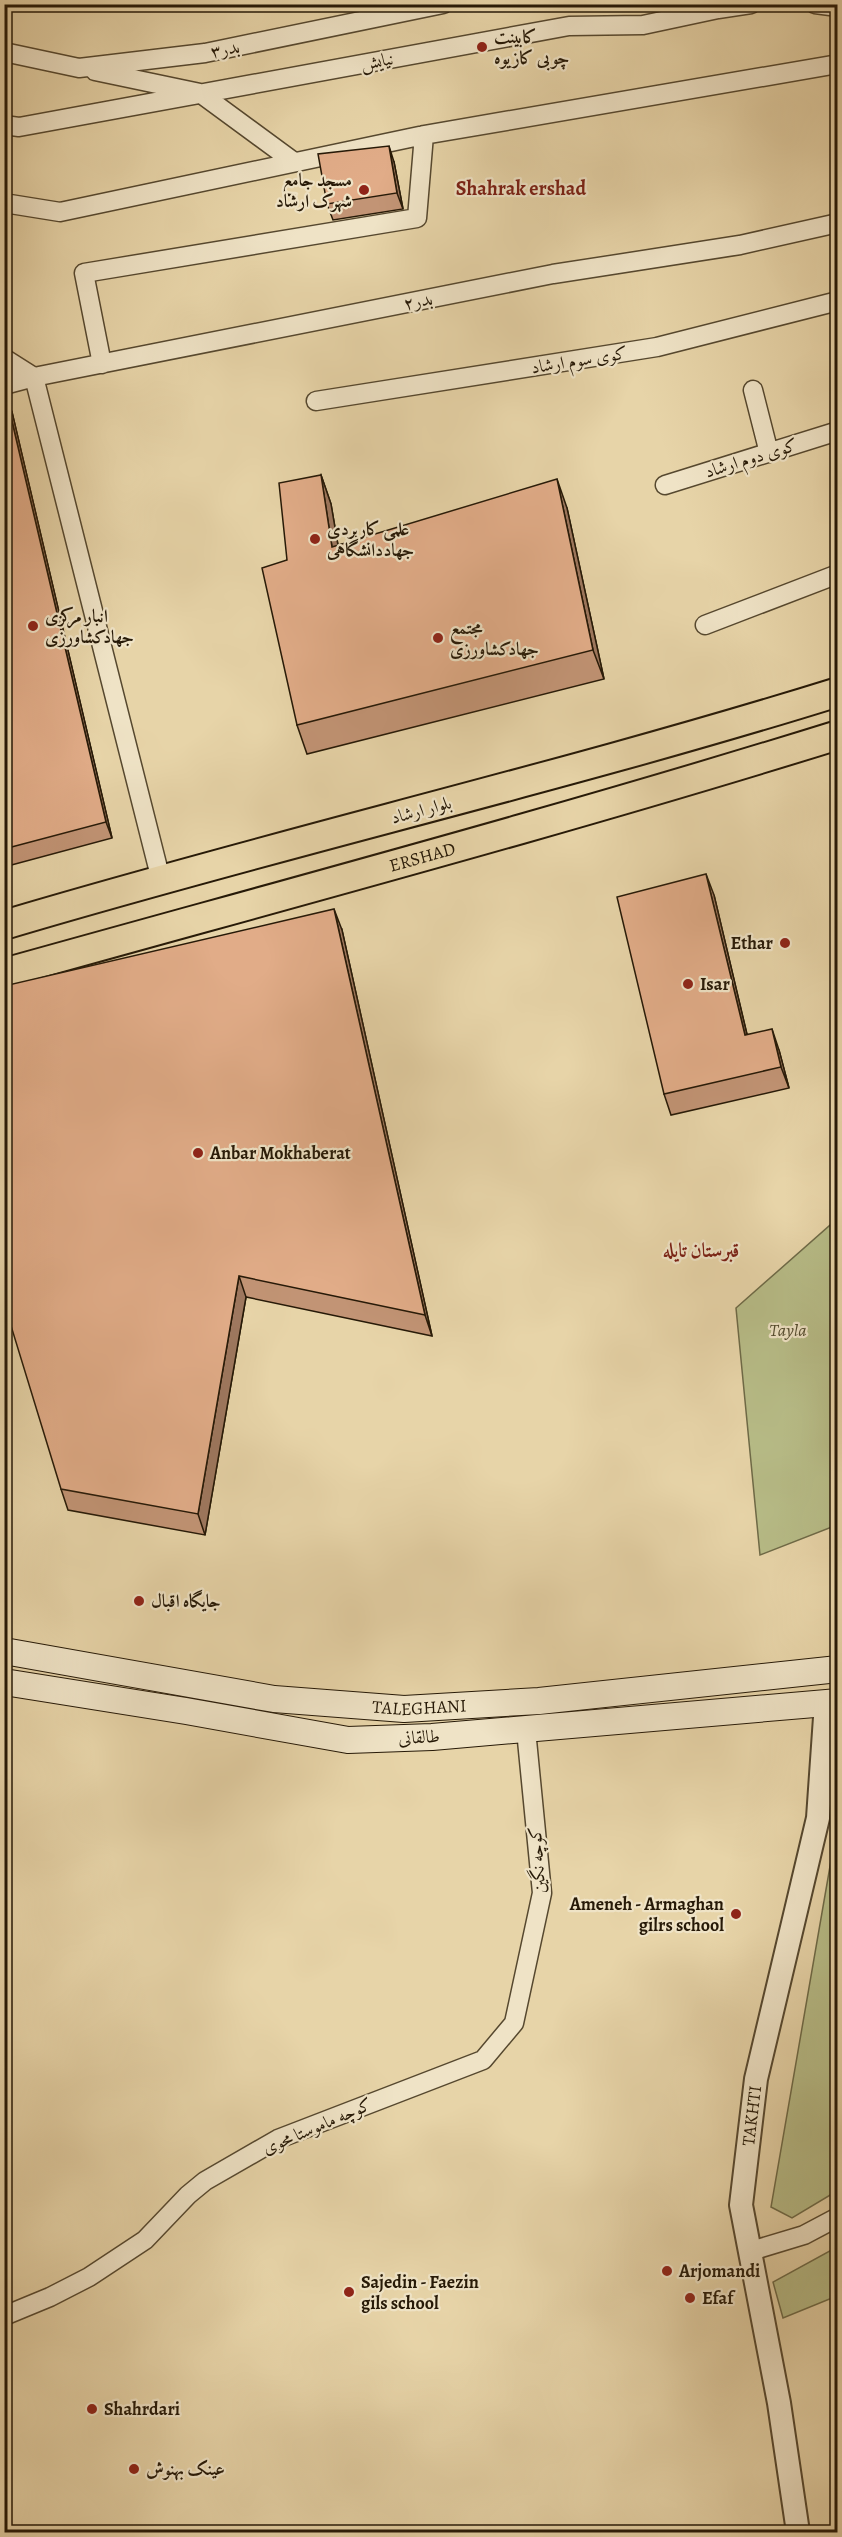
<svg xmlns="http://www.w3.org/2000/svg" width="842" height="2537" font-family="Alegreya,Amiri,serif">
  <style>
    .green { fill: #b7bc87; stroke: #6e6a47; stroke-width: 1.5 }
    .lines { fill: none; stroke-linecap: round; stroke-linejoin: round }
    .minor-casing { stroke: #56482f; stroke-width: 21 }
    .tertiary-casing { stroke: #56482f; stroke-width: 26 }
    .secondary-casing { stroke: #261907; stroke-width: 28 }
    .primary-casing { stroke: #261907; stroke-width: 32 }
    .minor { stroke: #efe3c6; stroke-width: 18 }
    .tertiary { stroke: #efe3c6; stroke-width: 22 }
    .secondary { stroke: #efe3c6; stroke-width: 26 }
    .primary { stroke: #e7d4a8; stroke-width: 28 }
    .wall { fill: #c29475; stroke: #261907; stroke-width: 1.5 }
    .shaded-wall { fill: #9e785f; stroke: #261907; stroke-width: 1.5 }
    .building { fill: #e1ac88; stroke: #261907; stroke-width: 1.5 }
    .poi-dot { fill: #8f2418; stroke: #efe3c6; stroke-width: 2 }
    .labels { text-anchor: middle; stroke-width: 4.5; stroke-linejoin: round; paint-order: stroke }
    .poi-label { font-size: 18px; font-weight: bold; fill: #261907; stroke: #efe3c6; text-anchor: start }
    .street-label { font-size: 18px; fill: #261907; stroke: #efe3c6 }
    .park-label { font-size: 18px; font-style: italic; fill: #524a2d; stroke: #efe3c6 }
    .neighbourhood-label { font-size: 20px; font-weight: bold; fill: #7a1f14; stroke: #efe3c6 }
  </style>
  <rect width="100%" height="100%" fill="#e7d4a8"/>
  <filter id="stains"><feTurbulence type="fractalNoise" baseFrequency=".00333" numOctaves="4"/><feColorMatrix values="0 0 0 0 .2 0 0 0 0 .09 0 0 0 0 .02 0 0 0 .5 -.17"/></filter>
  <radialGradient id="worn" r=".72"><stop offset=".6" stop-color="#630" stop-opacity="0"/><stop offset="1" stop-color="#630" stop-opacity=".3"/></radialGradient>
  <path class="green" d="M 837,1219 L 837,1525 L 760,1555 L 736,1308 Z
    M 837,1826 L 837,2191 L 792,2218 L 771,2207 Z
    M 837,2247 L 837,2296 L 783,2318 L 773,2282 Z"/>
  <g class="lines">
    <g class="minor-casing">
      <path id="minor" d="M 815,4 L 838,7
        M 4,52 L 79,68 L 205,53 L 443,4
        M 95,71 L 200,93 L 294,162
        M 4,125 L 19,127 L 569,26 L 643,25 L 718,9 L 751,4
        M 4,203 L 60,212 L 424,135 L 838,64
        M 4,358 L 34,377 L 553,274 L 740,245 L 838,223
        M 102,364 L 84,273 L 417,218 L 424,135
        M 4,385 L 34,377 L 161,880
        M 753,390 L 769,453
        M 316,401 L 657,347 L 838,301
        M 665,485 L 838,431
        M 705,625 L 838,574
        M 751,2251 L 804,2235 L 838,2217
        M 4,2316 L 50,2297 L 89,2277 L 145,2240 L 188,2195 L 205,2181 L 278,2139 L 483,2060 L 514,2023 L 542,1893 L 526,1730"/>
    </g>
    <g class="tertiary-casing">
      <g id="tertiary">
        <path id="s1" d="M 798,2532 L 779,2403 L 741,2205 L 756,2079 L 818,1818 L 826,1703"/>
      </g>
    </g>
    <g class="secondary-casing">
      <g id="secondary">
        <path id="s2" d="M 4,1651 L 274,1699 L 404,1709 L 539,1701 L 838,1669"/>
        <path d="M 4,1682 L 186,1711 L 348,1740 L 432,1737 L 838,1702"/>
      </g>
    </g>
    <g class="primary-casing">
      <g id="primary">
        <path d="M 4,925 C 281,842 562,778 838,692"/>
        <path id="s3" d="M 4,973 C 283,895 562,821 838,735"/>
      </g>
    </g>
    <use href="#minor" class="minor"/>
    <use href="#tertiary" class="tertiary"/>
    <use href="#secondary" class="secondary"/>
    <use href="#primary" class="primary"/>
  </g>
  <path class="wall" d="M 394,162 L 403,209 L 333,220 L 327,204 Z
    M 4,396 L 12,412 L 112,838 L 4,867 Z
    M 321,475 L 331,504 L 338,545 L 567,508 L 604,679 L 307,754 L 297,725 L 287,560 Z
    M 714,895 L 747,1034 L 779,1050 L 789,1088 L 671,1115 L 664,1094 Z
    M 342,930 L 432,1336 L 246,1297 L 205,1535 L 68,1510 L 61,1489 Z"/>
  <path class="shaded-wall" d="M 389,146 L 394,162 L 403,209 L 397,193 Z
    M 6,396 L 12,412 L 112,838 L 106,822 Z
    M 321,475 L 331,504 L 343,575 L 332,547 Z
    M 557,479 L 567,508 L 604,679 L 593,650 Z
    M 706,874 L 714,895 L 752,1056 L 745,1035 Z
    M 334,909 L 342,930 L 432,1336 L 425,1315 Z
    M 772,1029 L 779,1050 L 789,1088 L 781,1067 Z
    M 239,1276 L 246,1297 L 205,1535 L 198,1514 Z"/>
  <path class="building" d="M 389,146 L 397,193 L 327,204 L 318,154 Z
    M 4,396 L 6,396 L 106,822 L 4,849 Z
    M 321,475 L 332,547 L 557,479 L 593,650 L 297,725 L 262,568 L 287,560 L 279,483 Z
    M 706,874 L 745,1035 L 772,1029 L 781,1067 L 664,1094 L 617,897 Z
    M 334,909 L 425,1315 L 239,1276 L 198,1514 L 61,1489 L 4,1303 L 4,986 Z"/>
  <g class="poi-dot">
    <circle cx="482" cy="47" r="6"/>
    <circle cx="364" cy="190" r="6"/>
    <circle cx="315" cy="539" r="6"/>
    <circle cx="33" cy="626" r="6"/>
    <circle cx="438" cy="638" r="6"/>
    <circle cx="785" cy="943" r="6"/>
    <circle cx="688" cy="984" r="6"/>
    <circle cx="198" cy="1153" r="6"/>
    <circle cx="139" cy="1601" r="6"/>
    <circle cx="736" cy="1914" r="6"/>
    <circle cx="667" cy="2271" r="6"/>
    <circle cx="349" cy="2292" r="6"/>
    <circle cx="690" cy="2298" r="6"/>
    <circle cx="92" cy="2409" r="6"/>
    <circle cx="134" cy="2469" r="6"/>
  </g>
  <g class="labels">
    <g class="poi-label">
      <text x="494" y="43">کابینت<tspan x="494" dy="21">چوبی کازیوه</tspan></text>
      <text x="352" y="186" text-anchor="end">مسجد جامع<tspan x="352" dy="21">شهرک ارشاد</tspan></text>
      <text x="327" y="535">علمی کاربردی<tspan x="327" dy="21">جهاددانشگاهی</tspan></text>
      <text x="45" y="622">انبار مرکزی<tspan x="45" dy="21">جهادکشاورزی</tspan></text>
      <text x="450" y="634">مجتمع<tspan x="450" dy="21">جهادکشاورزی</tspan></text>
      <text x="773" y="949" text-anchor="end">Ethar</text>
      <text x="700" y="990">Isar</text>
      <text x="210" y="1159">Anbar Mokhaberat</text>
      <text x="151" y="1607">جایگاه اقبال</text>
      <text x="724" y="1910" text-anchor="end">Ameneh - Armaghan<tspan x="724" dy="21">gilrs school</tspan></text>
      <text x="679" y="2277">Arjomandi</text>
      <text x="361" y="2288">Sajedin - Faezin<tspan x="361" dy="21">gils school</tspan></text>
      <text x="702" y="2304">Efaf</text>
      <text x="104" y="2415">Shahrdari</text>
      <text x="146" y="2475">عینک بهنوش</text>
    </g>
    <g class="street-label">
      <text transform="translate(225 49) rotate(-11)" y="6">بدر۳</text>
      <text transform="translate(377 61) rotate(-10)" y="6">نیایش</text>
      <text transform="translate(418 301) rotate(-11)" y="6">بدر۲</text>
      <text transform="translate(579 360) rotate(-9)" y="6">کوی سوم ارشاد</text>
      <text transform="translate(751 458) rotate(-17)" y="6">کوی دوم ارشاد</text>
      <text transform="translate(421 810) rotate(-15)" y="6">بلوار ارشاد</text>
      <text dy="6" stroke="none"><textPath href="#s3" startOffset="434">ERSHAD</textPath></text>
      <text dy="6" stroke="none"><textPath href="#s2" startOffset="420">TALEGHANI</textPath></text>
      <text transform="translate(419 1737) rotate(-3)" y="6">طالقانی</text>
      <text transform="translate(537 1860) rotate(-94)" y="6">کوچه نگین</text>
      <text dy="6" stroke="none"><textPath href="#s1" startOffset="422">TAKHTI</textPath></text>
      <text transform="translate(317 2126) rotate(-23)" y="6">کوچه ماموستا محوی</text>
    </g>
    <g class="park-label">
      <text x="788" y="1336">Tayla</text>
    </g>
    <g class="neighbourhood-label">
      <text x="521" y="195">Shahrak ershad</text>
      <text x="701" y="1257">قبرستان تایله</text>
    </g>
  </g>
  <rect width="842" height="2537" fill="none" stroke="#e7d4a8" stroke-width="24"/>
  <rect x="6" y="6" width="830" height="2525" fill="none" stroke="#261907" stroke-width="3"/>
  <rect x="12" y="12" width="818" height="2513" fill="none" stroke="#261907" stroke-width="1.5"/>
  <rect width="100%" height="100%" filter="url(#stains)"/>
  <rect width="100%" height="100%" fill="url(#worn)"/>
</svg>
